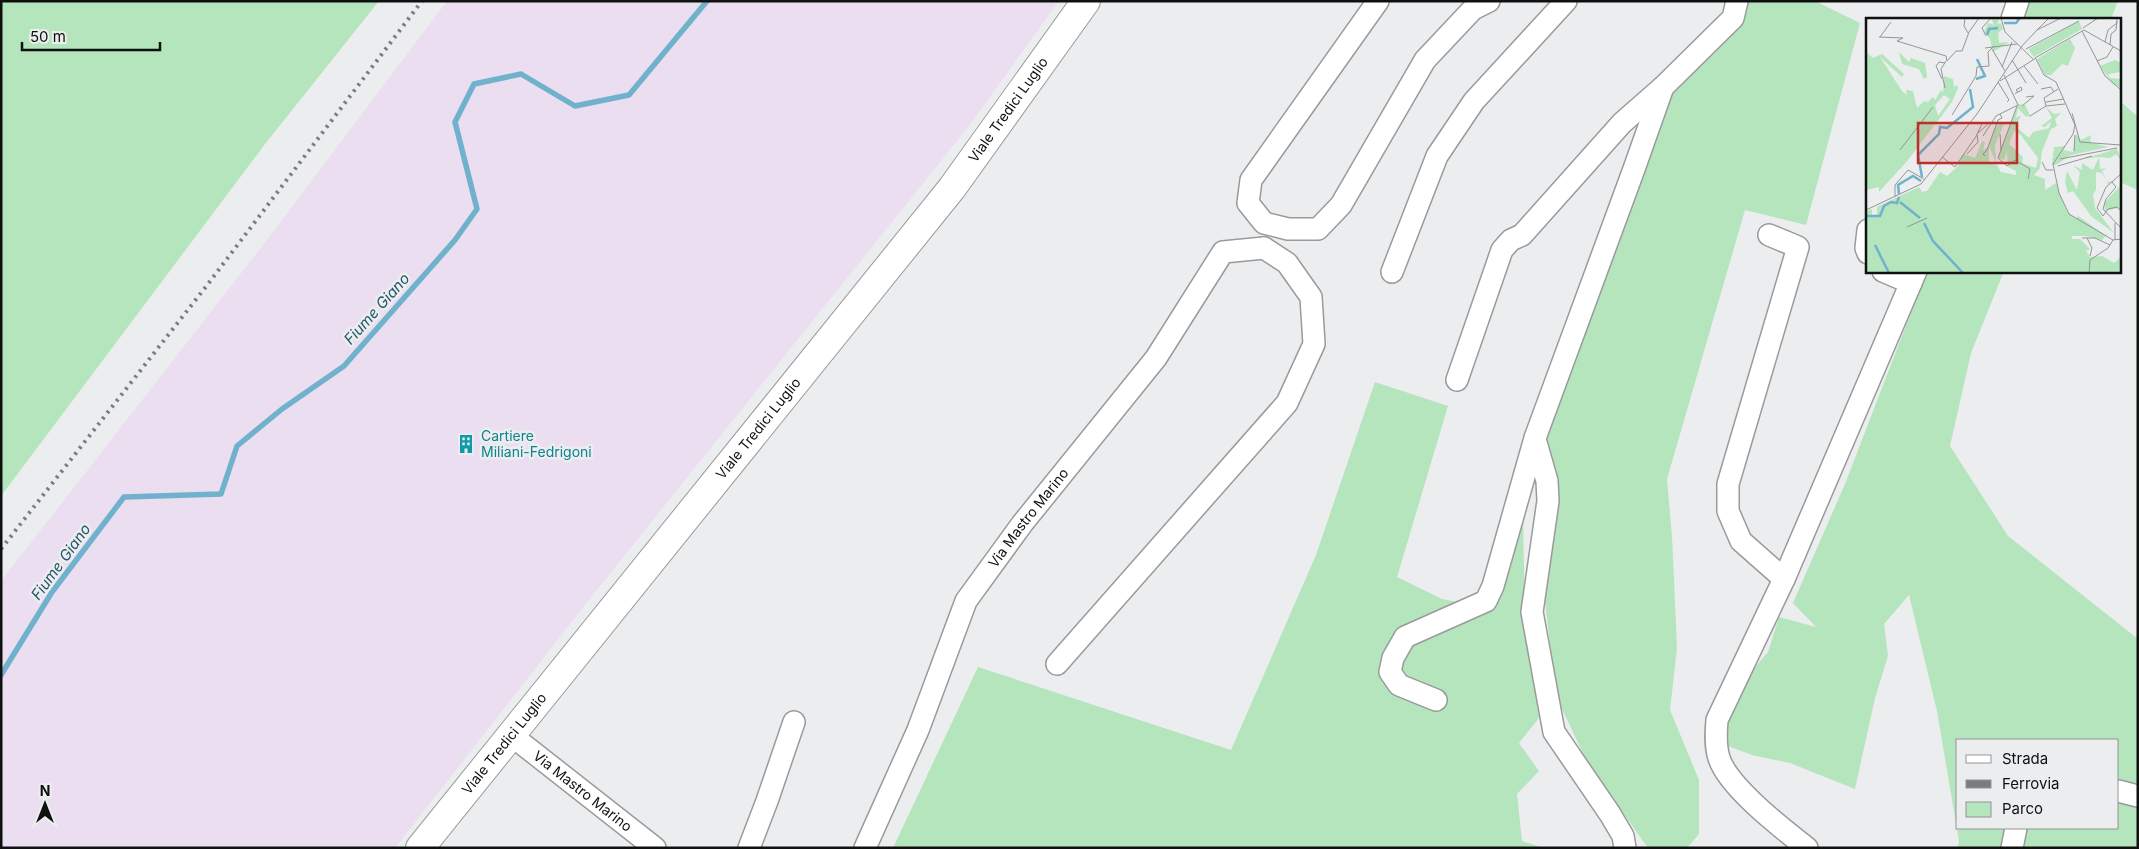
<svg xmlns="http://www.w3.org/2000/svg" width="2139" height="849" font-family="Inter,sans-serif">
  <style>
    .industrial { fill: #ebdef1 }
    .green { fill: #b4e5bc; fill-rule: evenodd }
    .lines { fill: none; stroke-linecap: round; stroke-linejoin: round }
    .stream { stroke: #70b1cc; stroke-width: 5.5 }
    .minor-casing { stroke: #999a9b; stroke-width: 24 }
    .secondary-casing { stroke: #999a9b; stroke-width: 30 }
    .minor { stroke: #fff; stroke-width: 21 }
    .secondary { stroke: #fff; stroke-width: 28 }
    .rail { stroke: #7b7c7d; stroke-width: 4; stroke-dasharray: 2.5 5; stroke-linecap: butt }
    .labels { text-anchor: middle; stroke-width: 5; stroke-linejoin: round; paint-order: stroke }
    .street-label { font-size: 14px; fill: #0f1010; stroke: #ecedef }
    .culture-label { font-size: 14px; fill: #0d838f; stroke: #ecedef; text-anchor: start }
    .water-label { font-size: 15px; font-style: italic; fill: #24586c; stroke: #ecedef }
    .inset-river { fill: none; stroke: #70b1cc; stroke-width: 2.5 }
    .inset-road { fill: none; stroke: #949596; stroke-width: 1 }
    .view { fill: #be2f2a; fill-opacity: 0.15; stroke: #be2f2a; stroke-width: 2.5 }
    .inset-edge { fill: none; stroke: #0f1010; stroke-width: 2.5 }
  </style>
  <rect width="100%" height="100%" fill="#ecedef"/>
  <path class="industrial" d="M 447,1 L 1059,1 L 969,126 L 588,601 L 395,848 L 1,848 L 1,581 L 270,236 Z"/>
  <path class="green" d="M 1,1 L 379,1 L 265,144 L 1,496 Z
    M 1745,1 L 1815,1 L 1860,23 L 1806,225 L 1745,210 L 1667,479 L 1672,537 L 1677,648 L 1670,710 L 1699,780 L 1699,834 L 1687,848 L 1648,848 L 1588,764 L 1556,696 L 1543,584 L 1540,493 L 1549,430 L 1658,100 L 1743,23 Z
    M 2026,1 L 2118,1 L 2111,19 L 2020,19 Z
    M 2120,101 L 2138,117 L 2138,190 L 2120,182 Z
    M 1927,271 L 2004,271 L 1971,353 L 1950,446 L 2008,536 L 2138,639 L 2138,848 L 1958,848 L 1959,841 L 1937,711 L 1909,595 L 1884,624 L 1888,656 L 1875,698 L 1855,789 L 1790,763 L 1752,755 L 1723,744 L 1713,709 L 1742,683 L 1768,652 L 1779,617 L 1816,627 L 1793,603 L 1845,484 ZM 1958,740 L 2118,740 L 2118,828 L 1958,828 Z
    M 1375,382 L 1448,406 L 1397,577 L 1442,599 L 1490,608 L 1510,570 L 1523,517 L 1525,617 L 1539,718 L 1519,743 L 1539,771 L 1517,794 L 1522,841 L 1544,848 L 893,848 L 978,667 L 1231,750 L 1316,555 Z"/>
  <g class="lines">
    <path class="stream" d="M 1,675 L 52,592 L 124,497 L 221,494 L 237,446 L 282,409 L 344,366 L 455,240 L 477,209 L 455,122 L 474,84 L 521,74 L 575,106 L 629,95 L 707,1"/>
    <g class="minor-casing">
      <g id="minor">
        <path d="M 1378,1 L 1251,180 L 1248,203 L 1264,223 L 1288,229 L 1318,229 L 1341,205 L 1425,60 L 1473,9 L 1489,1"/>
        <path d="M 2012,19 L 2018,1"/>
        <path d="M 1868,230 L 1866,248 L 1868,253"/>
        <path d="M 1769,235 L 1798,247 L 1728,484 L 1728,511 L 1741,541 L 1784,579"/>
        <path d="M 1883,271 L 1911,283"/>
        <path d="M 1392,272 L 1437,156 L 1474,101 L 1566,1"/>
        <path d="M 1457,380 L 1502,250 L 1511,240 L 1522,235 L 1622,123 L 1663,87 L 1733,18 L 1737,1"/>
        <path d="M 1535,439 L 1547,481 L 1548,501 L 1532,612 L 1554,732 L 1610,814 L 1623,836 L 1625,848"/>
        <path d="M 1057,664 L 1287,403 L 1314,344 L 1311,297 L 1287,263 L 1264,248"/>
        <path d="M 1436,700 L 1399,685 L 1390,672 L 1393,658 L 1405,637 L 1486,601 L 1493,586 L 1535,438 L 1634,169 L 1663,87"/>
        <path id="s1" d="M 511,735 L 655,848"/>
        <path d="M 2118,791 L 2138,796"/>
        <path d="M 749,848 L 767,801 L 794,722"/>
        <path id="s2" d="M 865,848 L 918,730 L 966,601 L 1022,524 L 1156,358 L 1223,252 L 1264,248"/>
        <path d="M 1807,848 C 1783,829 1728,787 1719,758 C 1715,746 1716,732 1717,720 L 1784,579 L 1916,271"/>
        <path d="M 2012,848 L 2016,828"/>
      </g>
    </g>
    <g class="secondary-casing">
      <g id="secondary">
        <path id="s3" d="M 420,848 L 952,188 L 1086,1"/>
      </g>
    </g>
    <use href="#minor" class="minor"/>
    <use href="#secondary" class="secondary"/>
    <path class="rail" d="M 1,549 L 208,284 L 422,1"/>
  </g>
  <defs>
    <g id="building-bare" transform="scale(1.5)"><path d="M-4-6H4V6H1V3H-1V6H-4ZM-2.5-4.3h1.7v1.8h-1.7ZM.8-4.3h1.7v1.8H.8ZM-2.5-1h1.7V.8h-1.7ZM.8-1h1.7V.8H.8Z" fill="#0f9aa8" stroke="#ecedef" stroke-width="2.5" paint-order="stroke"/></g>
  </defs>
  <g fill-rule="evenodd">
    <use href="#building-bare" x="466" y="444"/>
  </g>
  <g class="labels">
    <g class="street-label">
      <text dy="5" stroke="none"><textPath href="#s3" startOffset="944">Viale Tredici Luglio</textPath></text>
      <text dy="5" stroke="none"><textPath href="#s3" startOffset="539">Viale Tredici Luglio</textPath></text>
      <text dy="5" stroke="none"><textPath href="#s2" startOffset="371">Via Mastro Marino</textPath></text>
      <text dy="5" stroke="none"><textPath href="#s3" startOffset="134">Viale Tredici Luglio</textPath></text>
      <text dy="5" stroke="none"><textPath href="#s1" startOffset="91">Via Mastro Marino</textPath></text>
    </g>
    <g class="culture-label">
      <text x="481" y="441">Cartiere<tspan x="481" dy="16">Miliani-Fedrigoni</tspan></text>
    </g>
    <g class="water-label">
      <text transform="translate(377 309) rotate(-48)" y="5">Fiume Giano</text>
      <text transform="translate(61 562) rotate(-54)" y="5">Fiume Giano</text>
    </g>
  </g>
  <g transform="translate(1866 18)">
    <rect width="255" height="255" fill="#ecedef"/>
    <path d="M 125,0 L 134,0 L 131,6 L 135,5 L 137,11 L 132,15 L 133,25 L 143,24 L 127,34 L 124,21 L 118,14 L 122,5 L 128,7 ZM 213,3 L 216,11 L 168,39 L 164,34 L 163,31 ZM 204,21 L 209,30 L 202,48 L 196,46 L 185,57 L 179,57 L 171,41 ZM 0,34 L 7,40 L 16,36 L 38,56 L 36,59 L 14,39 L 36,73 L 41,77 L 40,72 L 47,73 L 51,90 L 58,83 L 62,84 L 67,79 L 69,82 L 75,72 L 77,75 L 78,58 L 87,61 L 88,69 L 91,67 L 92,70 L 86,84 L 42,142 L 13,174 L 13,169 L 0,172 ZM 78,77 L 84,81 L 72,98 L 69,87 ZM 33,34 L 43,44 L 45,40 L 59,45 L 61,59 L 58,61 L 53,51 L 36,46 ZM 249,42 L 255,45 L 255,54 L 242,56 L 244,60 L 255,61 L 255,70 L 247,66 L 234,48 ZM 152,86 L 159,87 L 165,99 L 159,98 L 152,90 L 150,100 L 155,97 L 150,109 L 163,120 L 167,114 L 183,110 L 185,103 L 179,109 L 175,108 L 186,100 L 180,89 L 188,96 L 195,95 L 189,101 L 191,108 L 185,111 L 176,133 L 174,150 L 168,157 L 179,161 L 179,172 L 190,165 L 201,194 L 210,201 L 212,198 L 239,217 L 243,214 L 236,222 L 219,218 L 206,218 L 206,221 L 214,221 L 224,231 L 220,233 L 224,239 L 236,238 L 248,245 L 254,240 L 255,255 L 0,255 L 0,193 L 6,191 L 6,197 L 11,197 L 11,189 L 53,169 L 56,174 L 61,173 L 74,154 L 81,158 L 92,148 L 97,136 L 109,140 L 116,123 L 119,124 L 117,132 L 123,129 L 123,144 L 131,147 L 135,154 L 150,157 L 150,153 L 142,149 L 141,133 L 138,142 L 132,140 ZM 148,113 L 154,116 L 172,140 L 170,150 L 156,145 L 157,139 L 143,126 ZM 135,104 L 138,106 L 129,127 L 130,145 L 123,128 L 129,110 ZM 210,116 L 215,122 L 225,117 L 224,124 L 242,129 L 205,137 L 190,147 L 186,147 L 188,129 L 200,128 L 197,132 L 207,134 ZM 251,131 L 255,142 L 250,136 L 244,140 L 233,139 L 234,151 L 240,150 L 236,153 L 241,164 L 247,163 L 242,166 L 236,155 L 230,154 L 230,172 L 227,176 L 229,190 L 248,215 L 225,198 L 207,173 L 202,175 L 199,164 L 201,153 L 211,172 L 214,154 L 207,147 L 216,152 L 216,145 L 227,152 L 233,139 L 217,141 ZM 255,167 L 255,192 L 252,190 L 239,193 L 238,185 Z" fill="#b4e5bc" fill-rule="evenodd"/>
    <path class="inset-river" d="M 138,5 L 150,5 L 154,0M 121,17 L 123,11 L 132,10M 110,61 L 119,58 L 111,41M 56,159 L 52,137 L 73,116 L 74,109 L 81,110 L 107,89 L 104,71M 33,176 L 32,167 L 47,158 L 55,163M 34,184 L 54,200M 0,198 L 14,198 L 18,188 L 25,184 L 31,185 L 33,179M 58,205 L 67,223 L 97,255M 9,227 L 23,255"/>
    <path class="inset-road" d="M 99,0 L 98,8 L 102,15M 135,0 L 139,14 L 168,42M 217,10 L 232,0M 171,12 L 195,0M 171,12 L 183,0M 218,12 L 255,33M 216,13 L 239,58 L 255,72M 120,18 L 116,10 L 125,0M 13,19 L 37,20 L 31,23 L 80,38 L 81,43 L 90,33 L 96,33 L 103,14 L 113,0M 14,19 L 25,4M 239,24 L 242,12 L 252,4M 244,27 L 245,16 L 250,12 L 251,0M 156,28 L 171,12M 119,30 L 151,26M 126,31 L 139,53M 160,31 L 213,3M 169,40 L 218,12M 170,41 L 178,57 L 190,64 L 209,107 L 207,116 L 187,146 L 193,175 L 203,196 L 247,222 L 255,221M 146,42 L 160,65M 231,43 L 241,39 L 247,29M 158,48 L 172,66M 136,49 L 146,24M 76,61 L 70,48 L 73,44 L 79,45M 134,63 L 170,40M 132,64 L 143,82 L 141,84M 79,70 L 75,51 L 80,43M 175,71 L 185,69 L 188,74M 149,76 L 150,75 L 156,72 L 155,69 L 150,72 L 152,74M 180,84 L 198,81M 151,88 L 132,140 L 141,148 L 149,142 L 164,151 L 162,161M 156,88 L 168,78 L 160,79M 180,88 L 178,80 L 192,71M 180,88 L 199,86M 206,95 L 214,124 L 255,127M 86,97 L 110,58 L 111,49 L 123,48 L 122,34 L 128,28M 164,98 L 180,88M 117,104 L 111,116 L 124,104M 134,116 L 135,132M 117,118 L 130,98 L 152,87 L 138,57M 34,132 L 67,89M 208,133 L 209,117M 101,136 L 112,124 L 111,116M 119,138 L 117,136 L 121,132 L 132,102 L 136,100 L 134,96M 76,139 L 89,149 L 111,117M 194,141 L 251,130M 176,144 L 180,152 L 187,152M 192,148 L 226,138M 255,156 L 240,169 L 231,190 L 237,198 L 242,191 L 251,189 L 255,193M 246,164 L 250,169 L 240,181 L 237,191 L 255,210M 29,179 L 29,167 L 42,152 L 58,161M 0,192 L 55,166 L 111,96 L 156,28M 249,205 L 249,222M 41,209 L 61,200M 216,220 L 229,220 L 244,227M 221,220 L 226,230 L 224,238M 223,255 L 224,242 L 242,230 L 247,222"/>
    <path class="view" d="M 52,105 L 151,105 L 151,145 L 52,145 Z"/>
    <rect width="255" height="255" class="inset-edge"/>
  </g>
  <rect width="2139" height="849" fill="none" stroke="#0f1010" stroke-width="5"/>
  <rect x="1956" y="739" width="162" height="90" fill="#ecedef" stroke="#949596"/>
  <rect x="1966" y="755" width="25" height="8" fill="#ffffff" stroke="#949596"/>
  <text x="2002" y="764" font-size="15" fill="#0f1010">Strada</text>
  <rect x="1966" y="780" width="25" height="8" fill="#7b7c7d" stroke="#949596"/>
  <text x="2002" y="789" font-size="15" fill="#0f1010">Ferrovia</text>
  <rect x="1966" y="802" width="25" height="15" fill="#b4e5bc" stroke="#949596"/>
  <text x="2002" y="814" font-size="15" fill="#0f1010">Parco</text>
  <g transform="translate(45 804)" stroke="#ecedef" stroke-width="4" paint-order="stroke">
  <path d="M0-4L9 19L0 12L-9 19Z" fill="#0f1010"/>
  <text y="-8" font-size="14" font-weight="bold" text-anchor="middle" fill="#0f1010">N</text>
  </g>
  <path d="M22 42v8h138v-8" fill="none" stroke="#0f1010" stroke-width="2.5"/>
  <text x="30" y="42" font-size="15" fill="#0f1010" stroke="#ecedef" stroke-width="4" paint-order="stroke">50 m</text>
</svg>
